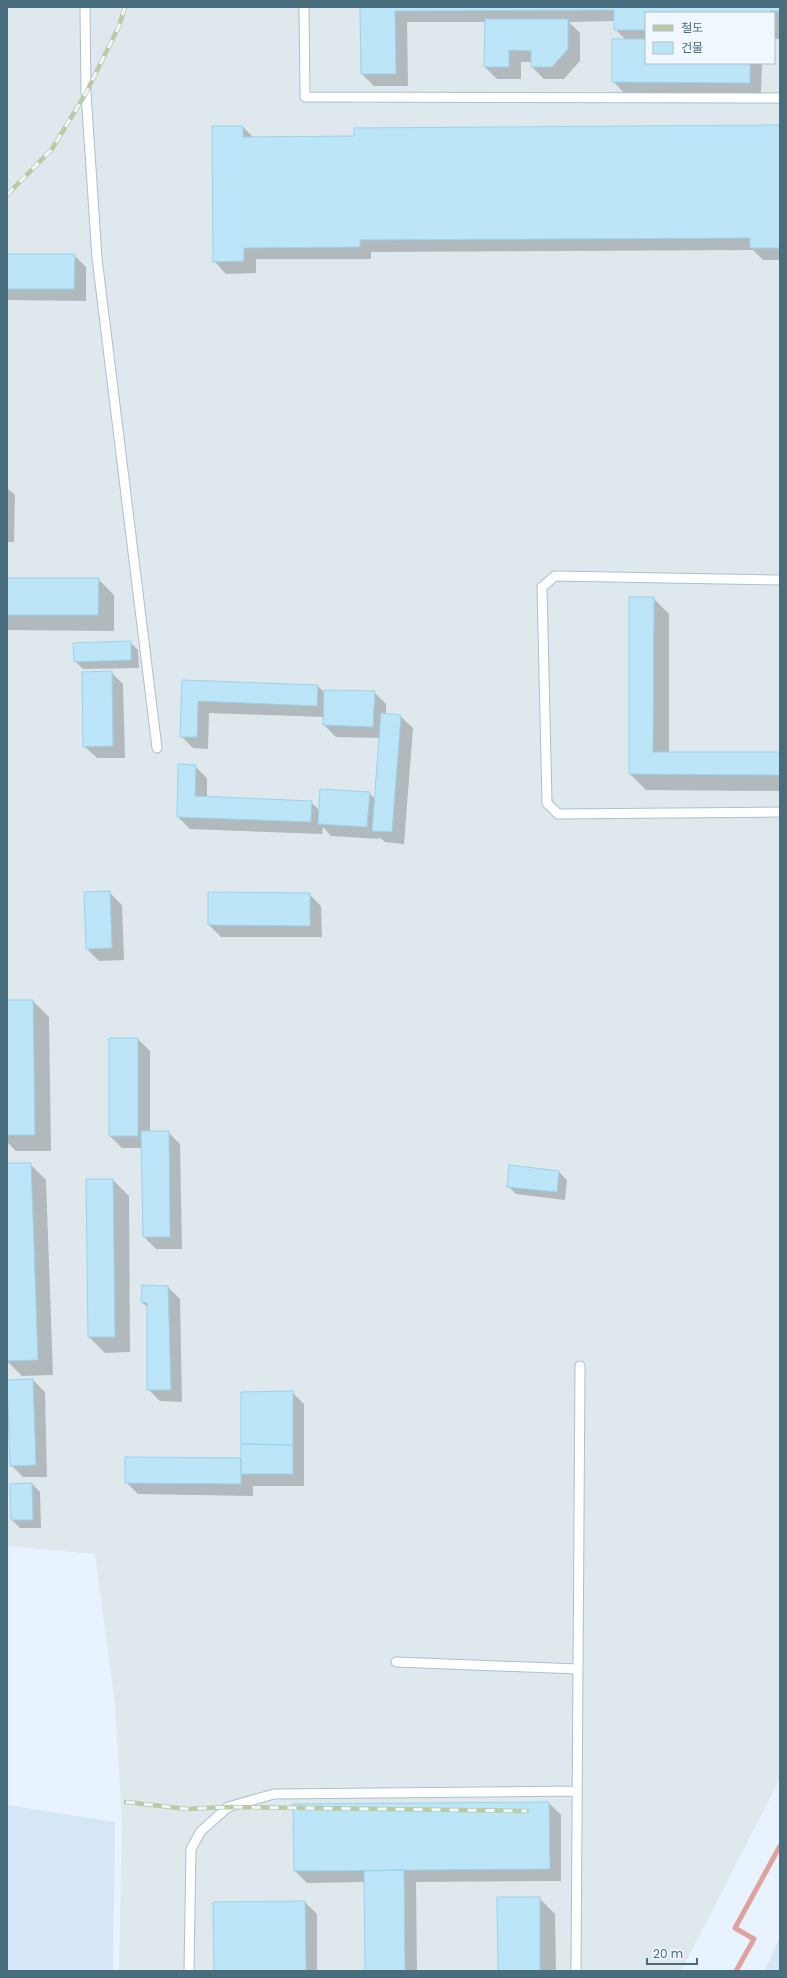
<svg xmlns="http://www.w3.org/2000/svg" width="787" height="1978" font-family="Poppins,'Noto Sans KR',sans-serif">
  <style>
    .residential { fill: #d5e7f7 }
    .industrial { fill: #dee8ed; fill-rule: evenodd }
    .shadow { fill: #0003 }
    .lines { fill: none; stroke-linecap: round; stroke-linejoin: round }
    .stream { stroke: #dea39e; stroke-width: 5 }
    .building { fill: #bce5f7; stroke: #9ad3ec }
    .lane-casing { stroke: #a8c2d1; stroke-width: 11 }
    .lane { stroke: #fff; stroke-width: 9 }
    .rail-casing { stroke: #b9cba3; stroke-width: 4.5 }
    .rail { stroke: #f0f7ff; stroke-width: 3; stroke-dasharray: 9; stroke-linecap: butt }
  </style>
  <rect width="100%" height="100%" fill="#e8f3ff"/>
  <path class="residential" d="M 7,1805 L 115,1822 L 113,1971 L 7,1971 Z
    M 780,1937 L 780,1971 L 764,1971 Z"/>
  <path class="industrial" d="M 7,7 L 780,7 L 780,1779 L 681,1971 L 119,1971 L 122,1823 L 115,1704 L 95,1554 L 7,1546 ZM 646,13 L 774,13 L 774,63 L 646,63 Z"/>
  <path class="shadow" d="M 361,7 L 780,7 L 780,39 L 774,39 L 774,13 L 646,13 L 646,63 L 762,63 L 761,95 L 625,94 L 613,81 L 626,40 L 615,29 L 615,21 L 569,22 L 580,33 L 580,61 L 564,79 L 544,79 L 532,67 L 532,62 L 521,62 L 521,79 L 497,79 L 485,67 L 485,22 L 407,22 L 408,86 L 374,86 L 362,74 Z
    M 780,126 L 780,260 L 763,260 L 753,250 L 371,252 L 371,259 L 256,259 L 256,273 L 226,274 L 214,261 L 243,127 L 254,138 L 355,137 Z
    M 7,255 L 74,255 L 86,267 L 86,301 L 7,300 Z
    M 7,488 L 15,495 L 14,542 L 7,542 Z
    M 7,579 L 98,579 L 114,595 L 114,631 L 7,630 Z
    M 653,598 L 669,614 L 669,753 L 780,753 L 780,791 L 646,790 L 630,774 Z
    M 130,642 L 138,650 L 139,668 L 83,669 L 75,661 Z
    M 111,672 L 123,684 L 125,758 L 97,758 L 84,746 Z
    M 183,681 L 318,686 L 325,693 L 374,692 L 386,704 L 386,715 L 400,716 L 413,728 L 404,844 L 385,842 L 379,837 L 379,839 L 331,836 L 323,827 L 322,834 L 190,829 L 178,817 L 195,766 L 207,778 L 207,798 L 311,802 L 320,811 L 369,793 L 375,799 L 380,738 L 336,737 L 324,725 L 324,717 L 209,713 L 208,749 L 193,748 L 181,736 Z
    M 110,893 L 122,905 L 124,960 L 99,961 L 87,949 Z
    M 309,894 L 321,906 L 322,937 L 221,937 L 209,925 Z
    M 7,1001 L 33,1001 L 49,1017 L 51,1151 L 16,1151 L 7,1142 Z
    M 138,1039 L 150,1051 L 150,1132 L 168,1132 L 180,1144 L 182,1249 L 156,1249 L 144,1237 L 142,1148 L 122,1148 L 110,1136 Z
    M 7,1164 L 30,1164 L 46,1180 L 53,1375 L 22,1376 L 7,1361 Z
    M 559,1172 L 567,1180 L 565,1200 L 516,1194 L 508,1186 Z
    M 113,1180 L 129,1196 L 130,1352 L 105,1353 L 89,1337 Z
    M 168,1287 L 180,1299 L 182,1402 L 160,1401 L 148,1389 L 148,1308 L 142,1302 Z
    M 33,1380 L 45,1392 L 47,1477 L 23,1477 L 11,1465 L 8,1381 Z
    M 292,1392 L 304,1404 L 304,1486 L 253,1486 L 253,1496 L 138,1494 L 126,1482 L 242,1459 Z
    M 32,1484 L 40,1492 L 41,1528 L 20,1528 L 12,1520 L 11,1485 Z
    M 549,1803 L 561,1815 L 561,1881 L 416,1882 L 417,1971 L 366,1971 L 365,1882 L 307,1883 L 295,1871 Z
    M 539,1898 L 555,1914 L 556,1971 L 499,1971 Z
    M 305,1902 L 317,1914 L 317,1971 L 215,1971 Z"/>
  <g class="lines">
    <path class="stream" d="M 736,1971 L 754,1939 L 735,1928 L 780,1846"/>
  </g>
  <path class="building" d="M 360,7 L 780,7 L 780,11 L 770,11 L 770,13 L 649,12 L 646,13 L 646,30 L 614,30 L 614,10 L 395,11 L 396,74 L 361,74 Z
    M 485,19 L 568,19 L 568,49 L 552,67 L 531,67 L 531,51 L 509,50 L 509,67 L 484,67 Z
    M 612,39 L 646,39 L 646,63 L 750,63 L 750,83 L 612,82 Z
    M 780,125 L 780,248 L 750,248 L 750,238 L 360,240 L 360,247 L 244,248 L 244,261 L 213,262 L 212,126 L 243,126 L 243,137 L 354,136 L 354,128 Z
    M 7,254 L 75,254 L 74,289 L 7,289 Z
    M 7,578 L 99,578 L 98,615 L 7,615 Z
    M 629,597 L 654,597 L 653,752 L 780,752 L 780,775 L 629,774 Z
    M 131,641 L 131,660 L 74,662 L 73,643 Z
    M 112,671 L 113,746 L 83,747 L 82,672 Z
    M 182,680 L 318,685 L 317,706 L 198,701 L 197,737 L 180,737 Z
    M 324,690 L 375,691 L 373,727 L 323,725 Z
    M 381,713 L 401,715 L 392,832 L 372,831 Z
    M 178,764 L 196,765 L 195,796 L 312,801 L 311,822 L 177,817 Z
    M 320,789 L 370,792 L 367,827 L 318,824 Z
    M 110,891 L 112,948 L 86,949 L 84,892 Z
    M 208,892 L 310,893 L 310,926 L 208,925 Z
    M 7,1000 L 33,1000 L 35,1135 L 7,1135 Z
    M 109,1038 L 138,1038 L 138,1136 L 109,1136 Z
    M 141,1131 L 169,1131 L 170,1237 L 143,1237 Z
    M 7,1163 L 31,1163 L 38,1360 L 7,1361 Z
    M 509,1165 L 559,1171 L 557,1192 L 507,1187 Z
    M 86,1179 L 113,1179 L 115,1337 L 88,1337 Z
    M 142,1285 L 168,1286 L 171,1390 L 147,1390 L 147,1303 L 141,1302 Z
    M 33,1379 L 36,1465 L 10,1466 L 7,1380 Z
    M 293,1391 L 293,1445 L 241,1444 L 241,1392 Z
    M 241,1444 L 293,1445 L 293,1474 L 241,1474 Z
    M 125,1457 L 241,1458 L 241,1484 L 125,1483 Z
    M 32,1483 L 33,1520 L 11,1520 L 10,1484 Z
    M 549,1802 L 550,1869 L 294,1871 L 293,1804 Z
    M 404,1870 L 405,1971 L 365,1971 L 364,1871 Z
    M 497,1897 L 540,1897 L 540,1971 L 498,1971 Z
    M 305,1901 L 306,1971 L 214,1971 L 213,1902 Z"/>
  <g class="lines">
    <g class="lane-casing">
      <path id="lane" d="M 85,7 L 86,93 L 97,258 L 157,748
        M 304,7 L 305,97 L 780,98
        M 780,580 L 555,576 L 542,587 L 547,803 L 558,814 L 780,812
        M 396,1662 L 578,1669
        M 189,1971 L 191,1849 L 201,1831 L 228,1807 L 274,1794 L 576,1791
        M 576,1971 L 580,1366"/>
    </g>
    <use href="#lane" class="lane"/>
    <g class="rail-casing">
      <path id="rail" d="M 7,195 L 52,149 L 86,93 L 119,26 L 125,7
        M 126,1802 L 187,1809 L 228,1807 L 527,1811"/>
    </g>
    <use href="#rail" class="rail"/>
  </g>
  <rect width="787" height="1978" fill="none" stroke="#486e7d" stroke-width="16"/>
  <rect x="645" y="12" width="130" height="52" fill="#f0f7ff" stroke="#adc0cb"/>
  <rect x="653" y="25" width="20" height="6" fill="#b9cba3" stroke="#adc0cb"/>
  <text x="681" y="32" font-size="12" fill="#486e7d">철도</text>
  <rect x="653" y="42" width="20" height="12" fill="#bce5f7" stroke="#adc0cb"/>
  <text x="681" y="52" font-size="12" fill="#486e7d">건물</text>
  <path d="M647 1958v6h50v-6" fill="none" stroke="#486e7d" stroke-width="2"/>
  <text x="653" y="1958" font-size="12" fill="#486e7d" stroke="#f0f7ff" stroke-width="3" paint-order="stroke">20 m</text>
</svg>
